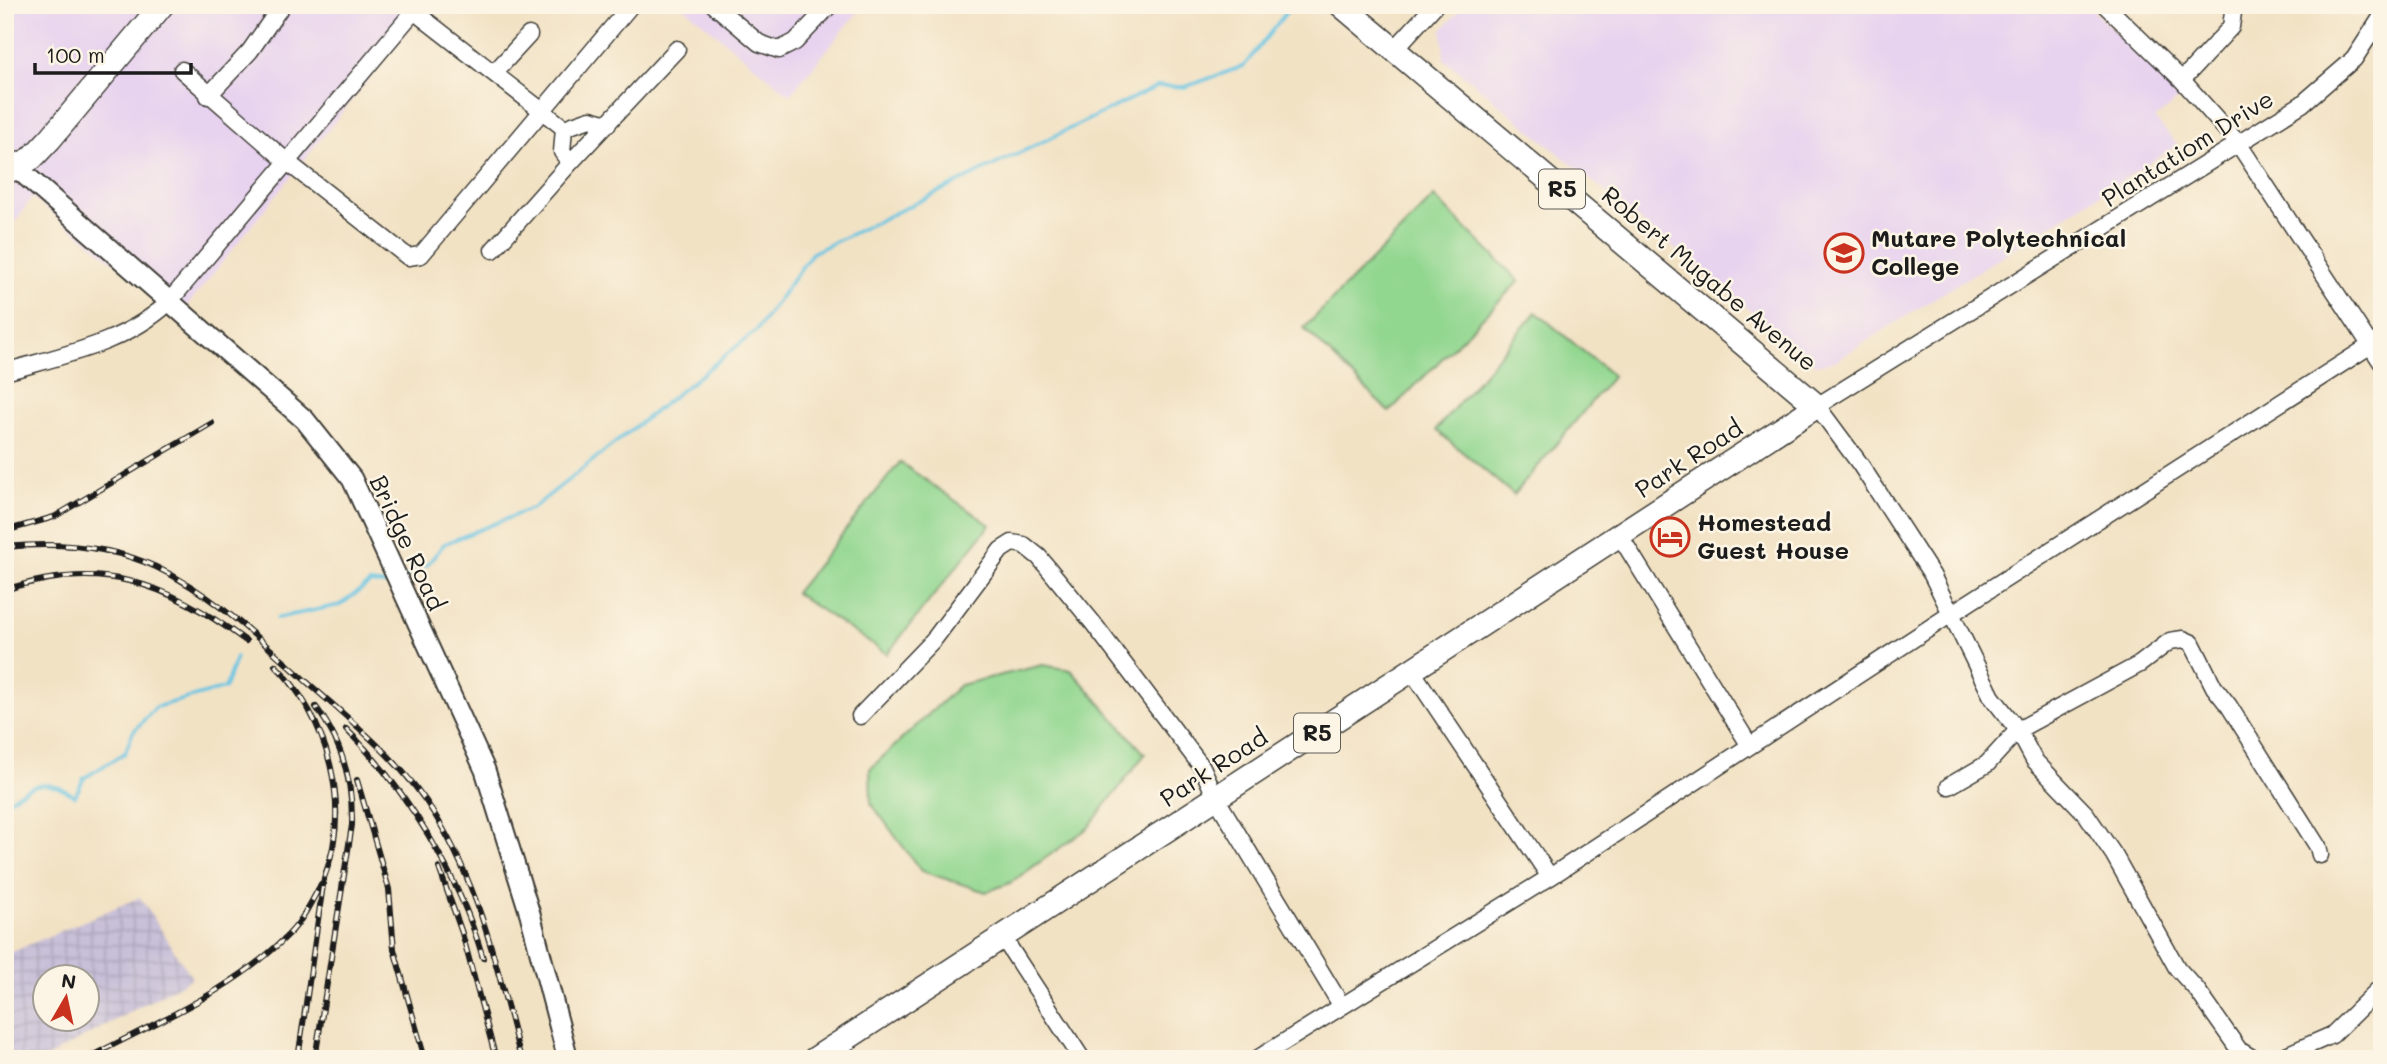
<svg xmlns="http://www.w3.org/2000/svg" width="2387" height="1064" font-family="Mali,sans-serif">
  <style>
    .built { fill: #e7d2ef }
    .industrial { fill: url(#industrial-grid); fill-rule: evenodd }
    .garden { fill: #92d790; stroke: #577a56; stroke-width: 2 }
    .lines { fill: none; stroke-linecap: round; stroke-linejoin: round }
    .stream { stroke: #65c4e3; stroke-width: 3.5 }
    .minor-casing { stroke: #3c3a35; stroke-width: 19 }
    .major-casing { stroke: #3c3a35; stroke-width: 23 }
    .highway-casing { stroke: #3c3a35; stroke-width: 26 }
    .minor { stroke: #fff; stroke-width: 16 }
    .major { stroke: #fff; stroke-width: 19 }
    .highway { stroke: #fff; stroke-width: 23 }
    .rail-casing { stroke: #1c1c1c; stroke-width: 6 }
    .rail { stroke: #fcf5e5; stroke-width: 3.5; stroke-dasharray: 10; stroke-linecap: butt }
    .labels { text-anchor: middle; stroke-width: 5; stroke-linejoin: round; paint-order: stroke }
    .shield { fill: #fcf5e5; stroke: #5f5d58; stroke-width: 2 }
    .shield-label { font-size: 23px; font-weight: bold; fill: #1c1c1c }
    .street-label { font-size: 24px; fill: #1c1c1c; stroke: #fcf5e5 }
    .poi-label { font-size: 24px; font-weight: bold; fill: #1c1c1c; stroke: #fcf5e5; text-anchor: start }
  </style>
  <defs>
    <pattern id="industrial-grid" width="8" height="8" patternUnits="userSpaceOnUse" patternTransform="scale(1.75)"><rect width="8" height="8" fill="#c8bfd8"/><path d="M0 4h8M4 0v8" fill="none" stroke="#aba4b9"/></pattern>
  </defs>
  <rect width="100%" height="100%" fill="#fcf5e5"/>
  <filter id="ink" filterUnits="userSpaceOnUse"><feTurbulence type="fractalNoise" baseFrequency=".0143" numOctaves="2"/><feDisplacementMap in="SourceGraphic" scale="14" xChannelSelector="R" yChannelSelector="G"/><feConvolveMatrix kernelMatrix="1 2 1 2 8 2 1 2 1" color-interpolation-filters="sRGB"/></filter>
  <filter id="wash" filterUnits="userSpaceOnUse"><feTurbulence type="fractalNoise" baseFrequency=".00686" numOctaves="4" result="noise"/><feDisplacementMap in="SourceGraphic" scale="28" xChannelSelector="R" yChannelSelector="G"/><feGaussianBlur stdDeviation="1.57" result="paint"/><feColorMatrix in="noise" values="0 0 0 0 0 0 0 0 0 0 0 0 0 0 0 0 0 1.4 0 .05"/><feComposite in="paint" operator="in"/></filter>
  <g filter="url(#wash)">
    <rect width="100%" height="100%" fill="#f2e2c4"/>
    <path class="built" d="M 5,5 L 428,5 L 180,315 L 32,197 L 5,238 Z
      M 681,5 L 864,5 L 790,95 Z
      M 1464,5 L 2087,5 L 2182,96 L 2155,119 L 2178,145 L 1835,361 L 1816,365 L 1444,59 L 1442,30 Z"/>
    <path class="industrial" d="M 140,897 L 192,978 L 44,1059 L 5,1059 L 5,955 ZM 46,976 L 88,976 L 88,1018 L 46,1018 Z"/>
    <path class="garden" d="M 1434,197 L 1519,281 L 1389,412 L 1304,328 Z
      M 1536,312 L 1613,376 L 1514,495 L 1436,430 Z
      M 900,462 L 990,525 L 887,654 L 795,593 Z
      M 1043,665 L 1071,670 L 1145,754 L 1088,828 L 1010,883 L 986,892 L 921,871 L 871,803 L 870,769 L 960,685 Z"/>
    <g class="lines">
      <path class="stream" d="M 403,579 L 428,564 L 444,544 L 533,508 L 756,331 L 812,253 L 1158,86 L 1185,87 L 1244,66 L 1292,5
        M 277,618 L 340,605 L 370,583 L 394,585
        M 5,803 C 33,783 45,777 75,796 L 84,778 L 125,753 L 133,732 L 156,707 L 225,688 L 236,657"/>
    </g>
  </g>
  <g filter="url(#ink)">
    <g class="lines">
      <g class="minor-casing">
        <path id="minor" d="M 406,5 L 564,128
          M 714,5 L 759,43 L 779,50 L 795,42 L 830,5
          M 2105,5 L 2182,80 L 2238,143 L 2382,363
          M 1395,49 L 1435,5
          M 182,70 L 286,161 L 408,257 L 421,255 L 631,5
          M 494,73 L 529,35
          M 2182,80 L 2231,27 L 2234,5
          M 208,96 L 250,51 L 282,5
          M 570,163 L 562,152 L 564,128 L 590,119 L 608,124
          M 493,250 L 570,163 L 677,49
          M 5,372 C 62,355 124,344 168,303 L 419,5
          M 1620,536 L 1750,746
          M 1412,671 L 1550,877
          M 860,716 L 935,638 L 1001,550 L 1012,543 L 1024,545 L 1039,557 L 1093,623 L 1202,767 L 1216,798 L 1341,1005
          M 1949,786 L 1987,764 L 2018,730 L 2140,664 L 2170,641 L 2183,639 L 2192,643 L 2214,687 L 2229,706 L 2318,847 L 2320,855
          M 1002,936 L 1082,1059
          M 1257,1059 L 1550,877 L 1951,614 L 2382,338
          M 2254,1059 L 2239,1050 L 2197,990 L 2177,968 L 2114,855 L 2086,814 L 2034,760 L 2018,730 L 1992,697 L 1932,575 L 1860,464 L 1817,406 L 2302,104 L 2354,59 L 2382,16
          M 2277,1059 L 2332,1035 L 2382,986"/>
      </g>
      <g class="major-casing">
        <path id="major" d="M 17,168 L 305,420 L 352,479 L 485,770 L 530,914 L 568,1059"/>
      </g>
      <g class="highway-casing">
        <path id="highway" d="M 5,173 L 32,158 L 50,139 L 162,5
          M 815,1059 L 1817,406 L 1341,5"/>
      </g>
      <use href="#minor" class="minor"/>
      <use href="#major" class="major"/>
      <use href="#highway" class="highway"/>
      <g class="rail-casing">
        <path id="rail" d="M 5,531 L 54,517 L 212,423
          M 5,547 C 56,542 109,545 156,567 C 213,594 260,640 307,682 C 353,723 403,762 435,815 C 481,889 499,976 521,1059
          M 5,590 C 101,558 168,583 246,641
          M 275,665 C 329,718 352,807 324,878 L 298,1059
          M 346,729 C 407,789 459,876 483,958
          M 357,780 L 389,889 L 394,949 L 425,1059
          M 439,868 L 462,933 L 496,1059
          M 86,1059 C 155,1022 234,991 289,934 C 302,921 312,901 321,884
          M 315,1059 L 352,825 C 353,781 342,742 316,707"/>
      </g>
      <use href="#rail" class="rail"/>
    </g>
  </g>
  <defs>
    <g id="university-ring" transform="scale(2.0125)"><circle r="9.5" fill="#fcf5e5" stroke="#c8321e" stroke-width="1.5"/><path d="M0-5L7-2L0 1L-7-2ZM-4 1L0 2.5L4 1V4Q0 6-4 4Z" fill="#c8321e"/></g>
    <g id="hotel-ring" transform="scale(2.0125)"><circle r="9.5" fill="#fcf5e5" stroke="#c8321e" stroke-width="1.5"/><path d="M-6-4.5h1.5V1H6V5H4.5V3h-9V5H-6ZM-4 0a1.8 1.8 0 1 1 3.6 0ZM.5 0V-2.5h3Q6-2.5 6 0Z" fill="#c8321e"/></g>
  </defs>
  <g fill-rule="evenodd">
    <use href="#university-ring" x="1844" y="253"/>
    <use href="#hotel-ring" x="1670" y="537"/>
  </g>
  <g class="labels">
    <g class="shield">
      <rect x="1539" y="169.5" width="46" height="39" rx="5"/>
      <rect x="1294" y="713.5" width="46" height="39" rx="5"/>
    </g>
    <g class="shield-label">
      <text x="1562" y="197">R5</text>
      <text x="1317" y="741">R5</text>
    </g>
    <g class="street-label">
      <text transform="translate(2188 149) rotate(-32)" y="8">Plantatiom Drive</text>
      <text transform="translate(1709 279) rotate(40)" y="8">Robert Mugabe Avenue</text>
      <text transform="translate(1689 459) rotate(-33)" y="8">Park Road</text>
      <text transform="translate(407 543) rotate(65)" y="8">Bridge Road</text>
      <text transform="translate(1214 768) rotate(-33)" y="8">Park Road</text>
    </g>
    <g class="poi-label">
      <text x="1871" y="247">Mutare Polytechnical<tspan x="1871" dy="28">College</tspan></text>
      <text x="1697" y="531">Homestead<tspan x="1697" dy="28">Guest House</tspan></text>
    </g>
  </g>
  <rect width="2387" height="1064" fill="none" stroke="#fcf5e5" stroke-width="28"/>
  <g transform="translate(66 998) rotate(9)"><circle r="33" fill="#fcf5e5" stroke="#a29e95" stroke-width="2"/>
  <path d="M0-5L12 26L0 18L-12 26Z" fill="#c8321e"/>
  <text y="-10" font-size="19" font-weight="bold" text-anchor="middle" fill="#1c1c1c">N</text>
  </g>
  <path d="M35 63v10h156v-10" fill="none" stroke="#1c1c1c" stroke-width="3.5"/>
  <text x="46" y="63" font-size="21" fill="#1c1c1c" stroke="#fcf5e5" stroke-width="5" paint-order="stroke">100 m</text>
</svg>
